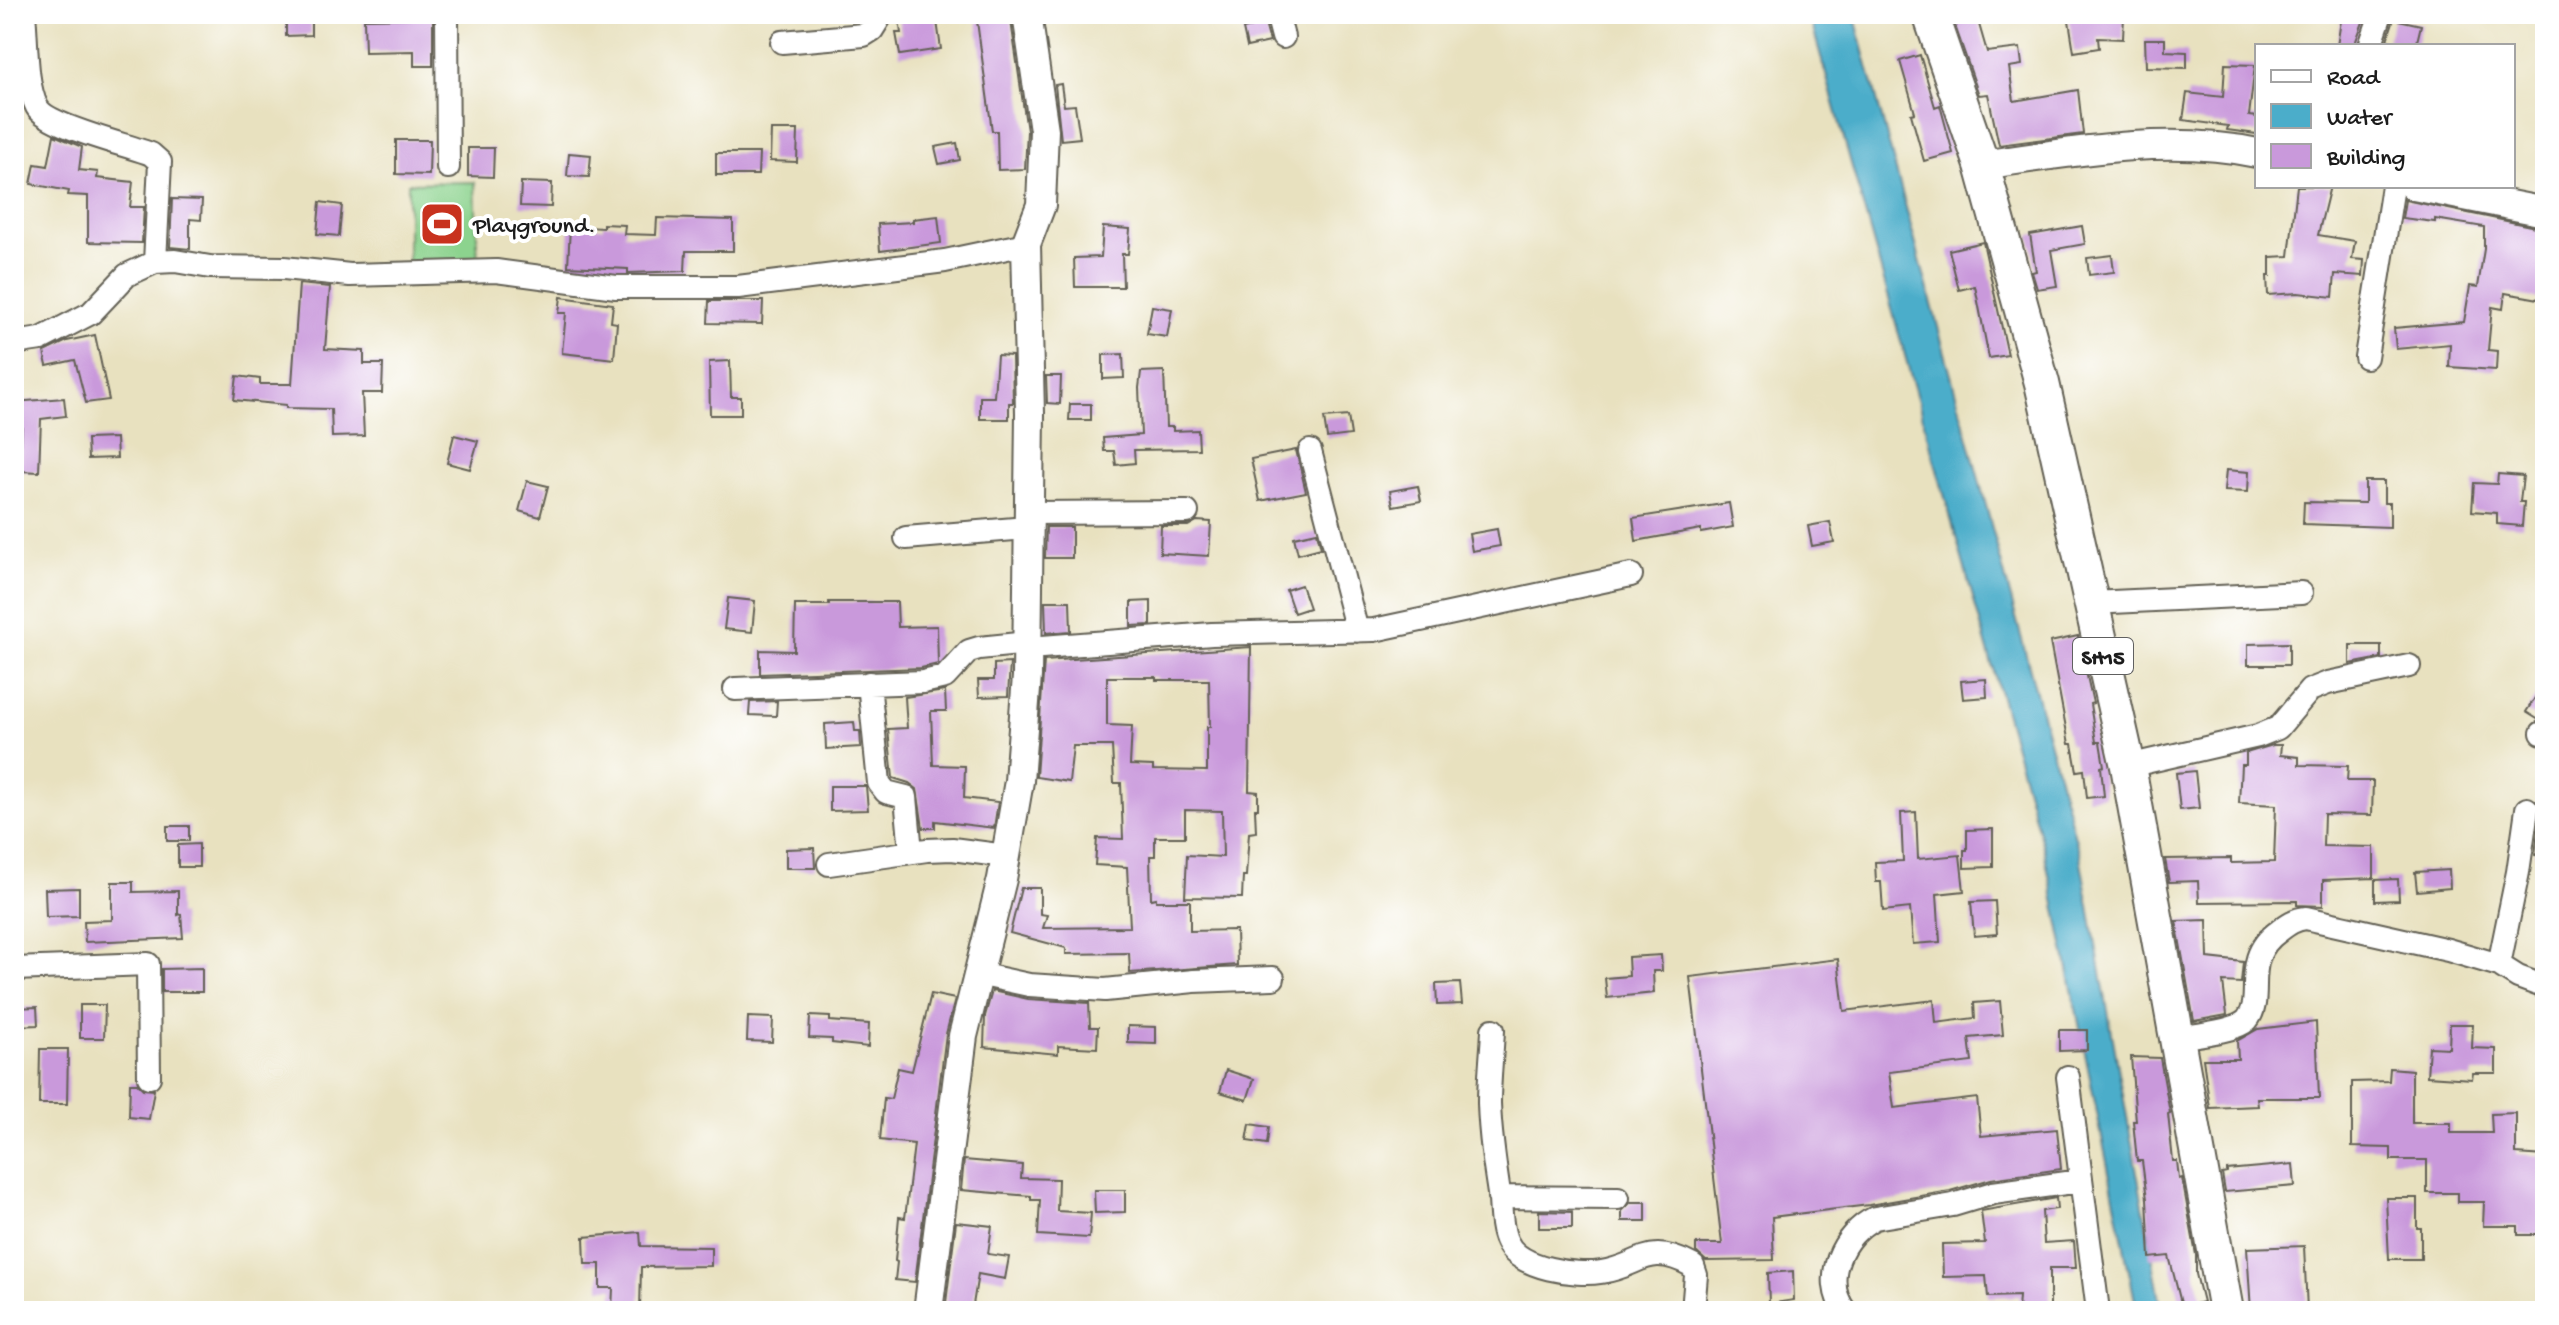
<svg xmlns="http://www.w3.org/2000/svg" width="2559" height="1325" font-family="'Gochi Hand',sans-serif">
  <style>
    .green { fill: #8cd38e; stroke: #547855; stroke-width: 2 }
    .water { fill: #4badca; stroke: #346473; stroke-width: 2 }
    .building { fill: #c999db; fill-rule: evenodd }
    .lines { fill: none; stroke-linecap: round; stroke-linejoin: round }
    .minor-casing { stroke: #636155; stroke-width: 26 }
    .tertiary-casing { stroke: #636155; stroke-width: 32 }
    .primary-casing { stroke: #636155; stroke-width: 38 }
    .minor { stroke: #fff; stroke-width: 22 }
    .tertiary { stroke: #fff; stroke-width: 28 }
    .primary { stroke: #fff; stroke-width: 34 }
    .labels { text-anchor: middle; stroke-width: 8; stroke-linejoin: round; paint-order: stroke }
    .shield { fill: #fff; stroke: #606060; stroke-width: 2 }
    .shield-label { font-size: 22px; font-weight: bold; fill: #1c1c1c }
    .poi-label { font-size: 24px; fill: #1c1c1c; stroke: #fff; text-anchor: start }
  </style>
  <rect width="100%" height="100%" fill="#fff"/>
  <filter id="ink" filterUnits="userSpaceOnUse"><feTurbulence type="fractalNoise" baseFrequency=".0125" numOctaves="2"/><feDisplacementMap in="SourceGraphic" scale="16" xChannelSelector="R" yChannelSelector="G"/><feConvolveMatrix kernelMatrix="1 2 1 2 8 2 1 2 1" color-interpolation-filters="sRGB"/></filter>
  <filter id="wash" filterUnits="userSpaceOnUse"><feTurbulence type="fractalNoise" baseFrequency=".006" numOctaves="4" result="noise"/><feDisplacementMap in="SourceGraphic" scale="32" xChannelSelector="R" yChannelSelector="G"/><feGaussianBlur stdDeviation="1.8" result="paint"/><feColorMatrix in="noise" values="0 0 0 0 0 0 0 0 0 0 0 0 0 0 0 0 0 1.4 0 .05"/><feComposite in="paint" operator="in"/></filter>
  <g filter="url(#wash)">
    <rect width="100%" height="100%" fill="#e8e1bf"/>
    <path class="green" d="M 475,182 L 478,265 L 408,265 L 408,183 Z"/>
    <path class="water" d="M 1809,14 L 1854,14 L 2080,856 L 2162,1311 L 2137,1311 L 2044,850 Z"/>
    <g id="blocks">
      <path class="building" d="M 286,14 L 311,14 L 311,35 L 286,36 Z
        M 411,14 L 433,14 L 433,66 L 414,66 L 414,51 L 365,52 L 364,19 L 411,18 Z
        M 898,14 L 936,14 L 941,49 L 900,55 L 896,33 L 901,33 Z
        M 976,14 L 1010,14 L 1027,131 L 1025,169 L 998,170 L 997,131 L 992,131 Z
        M 1951,14 L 1976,14 L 1987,52 L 2020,48 L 2022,65 L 2009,67 L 2014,101 L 2078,90 L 2083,134 L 1999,145 L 1988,94 L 1979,95 Z
        M 2068,14 L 2124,15 L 2123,39 L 2098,38 L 2099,48 L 2074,52 Z
        M 2342,14 L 2366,14 L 2354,46 L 2337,46 Z
        M 2394,19 L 2421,25 L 2416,46 L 2387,40 Z
        M 1265,24 L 1270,42 L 1247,47 L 1243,29 Z
        M 2145,39 L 2165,39 L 2165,51 L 2187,52 L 2187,68 L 2146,67 Z
        M 1920,55 L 1935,107 L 1940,105 L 1953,153 L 1924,161 L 1911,114 L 1915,113 L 1900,61 Z
        M 2225,64 L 2255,65 L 2249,116 L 2257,117 L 2257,134 L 2227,130 L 2228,126 L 2183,120 L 2187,93 L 2223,97 Z
        M 1061,84 L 1064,106 L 1075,105 L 1080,138 L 1061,140 L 1055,85 Z
        M 771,130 L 798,130 L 797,162 L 770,161 Z
        M 54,135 L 82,147 L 79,170 L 98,172 L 97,178 L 133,182 L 130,207 L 144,207 L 142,243 L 88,242 L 88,196 L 68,195 L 69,191 L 31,184 L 35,164 L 48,166 Z
        M 396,140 L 430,140 L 429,175 L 396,174 Z
        M 957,143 L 960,160 L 939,164 L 935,147 Z
        M 468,148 L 494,148 L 493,177 L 468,176 Z
        M 569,153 L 591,155 L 589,177 L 567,176 Z
        M 716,153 L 759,153 L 758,175 L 716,175 Z
        M 521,182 L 552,183 L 551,207 L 520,206 Z
        M 2297,186 L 2330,186 L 2318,235 L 2355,241 L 2352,259 L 2364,260 L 2363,276 L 2335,274 L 2333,297 L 2298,293 L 2268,295 L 2267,276 L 2270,276 L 2270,257 L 2289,256 Z
        M 172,199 L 202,200 L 201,220 L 190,219 L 190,249 L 170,247 Z
        M 2405,200 L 2545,229 L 2539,299 L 2505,293 L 2503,309 L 2492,307 L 2488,350 L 2497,351 L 2496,370 L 2449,367 L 2450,344 L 2396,349 L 2394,328 L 2464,322 L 2470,286 L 2478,287 L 2484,249 L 2484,227 L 2435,219 L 2435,222 L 2402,218 Z
        M 320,202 L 342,205 L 339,236 L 317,234 Z
        M 938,216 L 941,243 L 880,251 L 878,224 L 913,222 L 913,219 Z
        M 657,218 L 733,220 L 733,251 L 686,251 L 685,271 L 628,273 L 628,269 L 568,266 L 570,226 L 603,228 L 603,224 L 625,225 L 624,234 L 656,235 Z
        M 2082,226 L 2085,244 L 2051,250 L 2057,286 L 2037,289 L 2032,272 L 2036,271 L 2030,235 Z
        M 1103,227 L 1130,229 L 1128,254 L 1122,254 L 1123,287 L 1075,287 L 1074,258 L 1101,257 Z
        M 1983,242 L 2008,355 L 1989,358 L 1975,286 L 1959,290 L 1949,250 Z
        M 2112,255 L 2114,272 L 2089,275 L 2087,258 Z
        M 299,284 L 330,287 L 325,349 L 364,351 L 364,364 L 383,364 L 382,393 L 362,393 L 364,436 L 332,437 L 331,409 L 286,408 L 286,405 L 234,400 L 237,376 L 260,379 L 260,384 L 292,384 Z
        M 561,297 L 613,304 L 611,322 L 617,323 L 614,359 L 562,353 L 566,313 L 559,313 Z
        M 709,301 L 763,301 L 762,324 L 708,323 Z
        M 1152,306 L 1172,309 L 1167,337 L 1147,334 Z
        M 95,335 L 109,400 L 86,403 L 75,360 L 47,366 L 44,352 L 67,341 Z
        M 1123,354 L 1124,378 L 1103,379 L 1103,355 Z
        M 997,355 L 1012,356 L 1013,403 L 1009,403 L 1009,419 L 980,419 L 980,397 L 994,397 Z
        M 730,361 L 731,397 L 741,397 L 741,415 L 710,415 L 709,362 Z
        M 1164,371 L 1166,427 L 1173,427 L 1173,431 L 1198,430 L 1199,449 L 1134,450 L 1135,463 L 1116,465 L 1114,451 L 1104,451 L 1103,438 L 1141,435 L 1139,388 L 1141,372 Z
        M 1046,376 L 1061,376 L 1060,404 L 1047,403 Z
        M 64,398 L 66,416 L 41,419 L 39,472 L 20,471 L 22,420 L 14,421 L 14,402 Z
        M 1070,404 L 1091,404 L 1091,420 L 1069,420 Z
        M 1348,416 L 1351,435 L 1327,438 L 1324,418 Z
        M 454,435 L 478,441 L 470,469 L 447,463 Z
        M 116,438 L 117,458 L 88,459 L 87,439 Z
        M 1296,450 L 1306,492 L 1260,501 L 1251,459 Z
        M 2226,470 L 2249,472 L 2248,492 L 2224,491 Z
        M 2498,474 L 2523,476 L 2520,502 L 2524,502 L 2522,526 L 2497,524 L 2497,513 L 2472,511 L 2474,483 L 2497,484 Z
        M 527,481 L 548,486 L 540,517 L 519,511 Z
        M 2365,481 L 2384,481 L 2384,503 L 2390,503 L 2390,527 L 2303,524 L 2304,502 L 2365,503 Z
        M 1418,486 L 1421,501 L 1393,506 L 1390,491 Z
        M 1729,503 L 1733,527 L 1701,533 L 1701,529 L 1636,541 L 1633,518 Z
        M 1197,521 L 1211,522 L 1209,556 L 1160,553 L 1161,526 L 1188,526 Z
        M 1830,522 L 1834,542 L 1812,546 L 1808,526 Z
        M 1046,527 L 1072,527 L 1072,558 L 1045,558 Z
        M 1497,529 L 1500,546 L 1472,551 L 1469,534 Z
        M 1317,532 L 1321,548 L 1298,554 L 1294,537 Z
        M 1301,585 L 1309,608 L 1294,613 L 1286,590 Z
        M 728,598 L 755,601 L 752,632 L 724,629 Z
        M 1045,601 L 1070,601 L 1071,631 L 1046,633 Z
        M 1151,601 L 1151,625 L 1131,626 L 1131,602 Z
        M 829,602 L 897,602 L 898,627 L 937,626 L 938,664 L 921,668 L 760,674 L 760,650 L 794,651 L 795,605 L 829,605 Z
        M 2078,636 L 2093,703 L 2090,704 L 2096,742 L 2100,742 L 2104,766 L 2101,767 L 2104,796 L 2087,798 L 2084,770 L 2077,771 L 2072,744 L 2069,744 L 2050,642 Z
        M 2289,643 L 2289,665 L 2248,665 L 2248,644 Z
        M 2350,645 L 2381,645 L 2381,658 L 2350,664 Z
        M 1251,647 L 1249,791 L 1258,792 L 1258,809 L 1255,809 L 1256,832 L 1249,833 L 1246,876 L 1243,876 L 1242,898 L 1185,897 L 1187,855 L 1223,857 L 1222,811 L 1185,810 L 1185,837 L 1155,837 L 1155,856 L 1150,856 L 1151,899 L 1156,898 L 1156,901 L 1190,901 L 1190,931 L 1236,930 L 1237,965 L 1130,973 L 1129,953 L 1066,954 L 1066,948 L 1010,933 L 1021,888 L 1040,888 L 1040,914 L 1047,915 L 1043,928 L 1130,927 L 1127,867 L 1095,865 L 1097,838 L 1123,839 L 1121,783 L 1114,783 L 1112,746 L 1073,746 L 1069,782 L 1036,777 L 1044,661 ZM 1107,677 L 1156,677 L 1156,680 L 1209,680 L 1210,727 L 1207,727 L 1207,771 L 1153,770 L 1153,766 L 1130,765 L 1132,726 L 1107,725 Z
        M 1010,663 L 1008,696 L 979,697 L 978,680 L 994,680 L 994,664 Z
        M 1986,679 L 1987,697 L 1963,699 L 1961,681 Z
        M 2545,682 L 2545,720 L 2539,720 L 2526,712 Z
        M 945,691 L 946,711 L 931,711 L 933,765 L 965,766 L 964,798 L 998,802 L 994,828 L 935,821 L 935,828 L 923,828 L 917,789 L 909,783 L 893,778 L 888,729 L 907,728 L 905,697 Z
        M 777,701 L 776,716 L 749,715 L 750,702 Z
        M 854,722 L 855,731 L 860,731 L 861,747 L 826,749 L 825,724 Z
        M 2273,745 L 2281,745 L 2280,755 L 2299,757 L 2299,765 L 2348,766 L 2347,781 L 2373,781 L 2372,815 L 2324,814 L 2323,846 L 2374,847 L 2374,878 L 2323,880 L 2323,906 L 2297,905 L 2297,901 L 2199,902 L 2198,881 L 2169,882 L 2165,859 L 2231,858 L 2231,863 L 2274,862 L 2276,805 L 2239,803 L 2241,765 L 2246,765 L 2246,753 Z
        M 2195,771 L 2199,808 L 2180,810 L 2176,773 Z
        M 830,786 L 866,786 L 868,810 L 830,811 Z
        M 2541,807 L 2545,808 L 2545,857 L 2535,855 Z
        M 1916,812 L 1918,859 L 1960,855 L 1964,891 L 1937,894 L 1940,942 L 1913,944 L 1910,908 L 1883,911 L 1881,882 L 1876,882 L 1875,862 L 1903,861 L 1901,813 Z
        M 167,826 L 189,826 L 189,841 L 167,841 Z
        M 1993,829 L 1993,867 L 1964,868 L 1964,850 L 1967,850 L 1967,830 Z
        M 199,844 L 199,867 L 178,867 L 178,845 Z
        M 814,848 L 815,868 L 786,868 L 786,849 Z
        M 2449,870 L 2450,888 L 2417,891 L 2415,872 Z
        M 2398,879 L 2399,900 L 2375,901 L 2375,880 Z
        M 112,882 L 133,882 L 133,892 L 178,891 L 178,915 L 181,914 L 183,938 L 85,942 L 84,921 L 112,920 Z
        M 79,888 L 79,916 L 46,917 L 45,889 Z
        M 1995,901 L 1997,934 L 1974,936 L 1971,902 Z
        M 2207,920 L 2208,958 L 2243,962 L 2241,983 L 2223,982 L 2227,1015 L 2194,1021 L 2176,921 Z
        M 1661,955 L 1662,971 L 1653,971 L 1654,993 L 1607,998 L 1605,978 L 1629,976 L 1628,957 Z
        M 1838,959 L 1844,1011 L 1934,1000 L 1936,1023 L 1975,1018 L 1974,1003 L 2000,1001 L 2003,1035 L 1969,1038 L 1972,1062 L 1889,1072 L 1894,1108 L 1977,1098 L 1981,1136 L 2057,1129 L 2061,1169 L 1991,1179 L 1950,1191 L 1869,1205 L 1772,1217 L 1774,1260 L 1706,1261 L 1696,1252 L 1696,1244 L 1722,1244 L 1690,977 Z
        M 202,968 L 202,992 L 162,992 L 162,969 Z
        M 1460,983 L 1462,1004 L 1437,1005 L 1436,984 Z
        M 992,991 L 1028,999 L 1089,1003 L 1090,1027 L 1098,1027 L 1097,1048 L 1058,1046 L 1058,1054 L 984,1047 L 985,1016 Z
        M 931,994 L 955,999 L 946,1034 L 915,1282 L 895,1280 L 897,1262 L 895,1261 L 899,1217 L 905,1218 L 914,1144 L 880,1140 L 884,1098 L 891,1099 L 898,1068 L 912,1071 Z
        M 80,1005 L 105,1005 L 104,1038 L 80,1038 Z
        M 37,1007 L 38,1025 L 16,1026 L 15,1008 Z
        M 810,1016 L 830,1017 L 830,1021 L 869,1024 L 868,1047 L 832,1043 L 832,1039 L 809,1038 Z
        M 748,1017 L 773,1018 L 772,1042 L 747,1041 Z
        M 2316,1022 L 2319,1098 L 2257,1098 L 2258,1106 L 2210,1108 L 2203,1059 L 2238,1059 L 2237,1041 L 2258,1029 Z
        M 2450,1024 L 2473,1024 L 2472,1048 L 2496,1049 L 2496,1073 L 2473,1073 L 2472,1079 L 2427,1076 L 2429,1047 L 2449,1048 Z
        M 1128,1026 L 1156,1027 L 1156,1044 L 1128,1043 Z
        M 2059,1030 L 2087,1030 L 2087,1050 L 2059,1051 Z
        M 40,1049 L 68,1049 L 67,1104 L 39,1104 Z
        M 2131,1057 L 2160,1058 L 2170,1113 L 2168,1114 L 2173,1161 L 2177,1161 L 2179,1179 L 2182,1178 L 2196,1255 L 2196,1274 L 2203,1302 L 2182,1307 L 2169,1256 L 2150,1258 L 2147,1199 L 2142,1161 L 2137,1161 L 2133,1121 L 2136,1121 Z
        M 2390,1068 L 2412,1070 L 2412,1123 L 2451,1123 L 2451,1133 L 2492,1133 L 2491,1114 L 2516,1113 L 2516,1154 L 2545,1156 L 2542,1235 L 2518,1235 L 2518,1226 L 2483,1226 L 2484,1202 L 2457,1202 L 2457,1193 L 2427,1193 L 2427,1160 L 2391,1160 L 2391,1148 L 2352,1147 L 2352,1082 L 2389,1081 Z
        M 1226,1070 L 1254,1079 L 1247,1100 L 1220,1092 Z
        M 130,1083 L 137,1083 L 143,1089 L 154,1090 L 149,1119 L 129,1117 Z
        M 1250,1124 L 1269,1127 L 1267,1144 L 1247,1141 Z
        M 964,1160 L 1022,1165 L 1021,1178 L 1058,1179 L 1057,1211 L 1091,1213 L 1089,1238 L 1038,1235 L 1040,1200 L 1031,1200 L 1031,1196 L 961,1190 Z
        M 2293,1164 L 2295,1186 L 2225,1192 L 2222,1174 L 2227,1173 L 2227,1170 Z
        M 1094,1190 L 1125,1190 L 1125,1212 L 1095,1213 Z
        M 2056,1198 L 2057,1209 L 2042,1211 L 2044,1243 L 2074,1241 L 2076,1268 L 2050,1268 L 2050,1311 L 2018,1311 L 2019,1296 L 1988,1297 L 1986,1276 L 1943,1277 L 1942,1244 L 1985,1243 L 1981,1211 Z
        M 2386,1198 L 2417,1198 L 2417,1228 L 2421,1228 L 2421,1259 L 2389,1259 Z
        M 1631,1202 L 1646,1202 L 1646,1221 L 1622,1221 L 1622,1211 Z
        M 1539,1211 L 1572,1212 L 1572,1228 L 1539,1228 Z
        M 956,1222 L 992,1226 L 988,1254 L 1009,1257 L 1005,1279 L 978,1274 L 972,1311 L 945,1311 Z
        M 640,1232 L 641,1246 L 711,1247 L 711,1266 L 641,1267 L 640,1311 L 612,1311 L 613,1288 L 600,1288 L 600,1264 L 585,1264 L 584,1237 Z
        M 2304,1246 L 2307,1311 L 2251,1311 L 2247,1248 Z
        M 1793,1271 L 1794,1300 L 1769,1304 L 1768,1273 Z"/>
    </g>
  </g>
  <g filter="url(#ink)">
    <use href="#blocks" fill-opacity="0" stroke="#636155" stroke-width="2"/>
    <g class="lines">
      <g class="minor-casing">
        <path id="minor" d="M 24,14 C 27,40 25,84 37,107 C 47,126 128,145 151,154 L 160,162 L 155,262
          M 447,14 L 448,167
          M 1277,14 L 1283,37
          M 782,42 L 864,35 L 872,30 L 882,14
          M 2370,46 L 2381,14
          M 14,343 L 41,339 L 91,313 L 127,275 L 155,262 L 175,261 L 210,267 L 284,268 L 350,275 L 496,271 L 616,287 L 738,287 L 945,261 L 1026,244
          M 2366,357 L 2393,186
          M 1310,451 L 1357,631
          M 1027,513 L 1187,512
          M 906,538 L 1027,528
          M 2091,603 L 2301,593
          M 1029,648 L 1212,634 L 1374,630 L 1631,575
          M 869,683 L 879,783 L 886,792 L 906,797 L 911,852
          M 735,689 L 923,682 L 945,677 L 969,651 L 979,648 L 1028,643
          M 2542,733 L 2545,734
          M 2128,766 L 2258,736 L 2278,728 L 2310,690 L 2328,683 L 2409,666
          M 829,864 L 927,850 L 952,849 L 1006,856
          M 2499,965 L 2518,872 L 2527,809
          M 14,969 L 148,964 L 149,1077
          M 978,974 L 1029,985 L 1105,990 L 1194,981 L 1273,978
          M 1493,1030 C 1492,1054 1489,1079 1489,1103 C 1490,1136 1495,1168 1500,1200 C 1501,1213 1501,1230 1507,1242 C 1519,1269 1576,1276 1601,1272 C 1642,1266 1646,1241 1693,1266 L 1696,1275 L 1693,1311
          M 2176,1038 C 2193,1035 2235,1032 2247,1020 C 2266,998 2239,959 2279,931 C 2288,924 2295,919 2306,918 L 2448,950 L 2499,965 L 2518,977 L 2545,987
          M 2068,1077 L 2098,1311
          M 1499,1197 L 1618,1198
          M 1845,1311 C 1821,1279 1842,1234 1875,1218 L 1953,1205 L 1993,1193 L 2080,1181"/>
      </g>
      <g class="tertiary-casing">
        <path id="tertiary" d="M 1982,165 C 2071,152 2167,134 2257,153
          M 2414,186 L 2545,212
          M 928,1311 L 963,1036 L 1002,879 L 1019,781 L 1027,676 L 1030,413 L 1026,244 L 1041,205 L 1044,130 L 1027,14"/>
      </g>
      <g class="primary-casing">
        <path id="primary" d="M 1930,14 L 1982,165 L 2042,383 L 2128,766 L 2226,1311"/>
      </g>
      <use href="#minor" class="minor"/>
      <use href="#tertiary" class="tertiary"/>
      <use href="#primary" class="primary"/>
    </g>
  </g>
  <defs>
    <g id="stadium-square" transform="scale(2.3)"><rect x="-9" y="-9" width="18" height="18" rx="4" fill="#c8321e" stroke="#fff"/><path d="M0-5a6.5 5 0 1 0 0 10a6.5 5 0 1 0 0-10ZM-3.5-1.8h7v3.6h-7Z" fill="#fff"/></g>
  </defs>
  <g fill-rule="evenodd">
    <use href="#stadium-square" x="442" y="224"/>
  </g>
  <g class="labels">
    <rect class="shield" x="2073" y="638" width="60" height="36" rx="6"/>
    <g class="shield-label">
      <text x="2103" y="664">SH15</text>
    </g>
    <g class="poi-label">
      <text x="473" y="232">Playground.</text>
    </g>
  </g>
  <rect width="2559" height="1325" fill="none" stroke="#fff" stroke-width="48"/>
  <rect x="2255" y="44" width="260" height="144" fill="#ffffff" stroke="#a4a4a4" stroke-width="2"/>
  <rect x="2271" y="70" width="40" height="12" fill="#ffffff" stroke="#a4a4a4" stroke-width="2"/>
  <text x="2327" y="84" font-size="24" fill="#1c1c1c">Road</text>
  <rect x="2271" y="104" width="40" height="24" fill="#4badca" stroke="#a4a4a4" stroke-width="2"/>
  <text x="2327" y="124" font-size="24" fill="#1c1c1c">Water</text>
  <rect x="2271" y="144" width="40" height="24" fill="#c999db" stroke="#a4a4a4" stroke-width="2"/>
  <text x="2327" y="164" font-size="24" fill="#1c1c1c">Building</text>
</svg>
